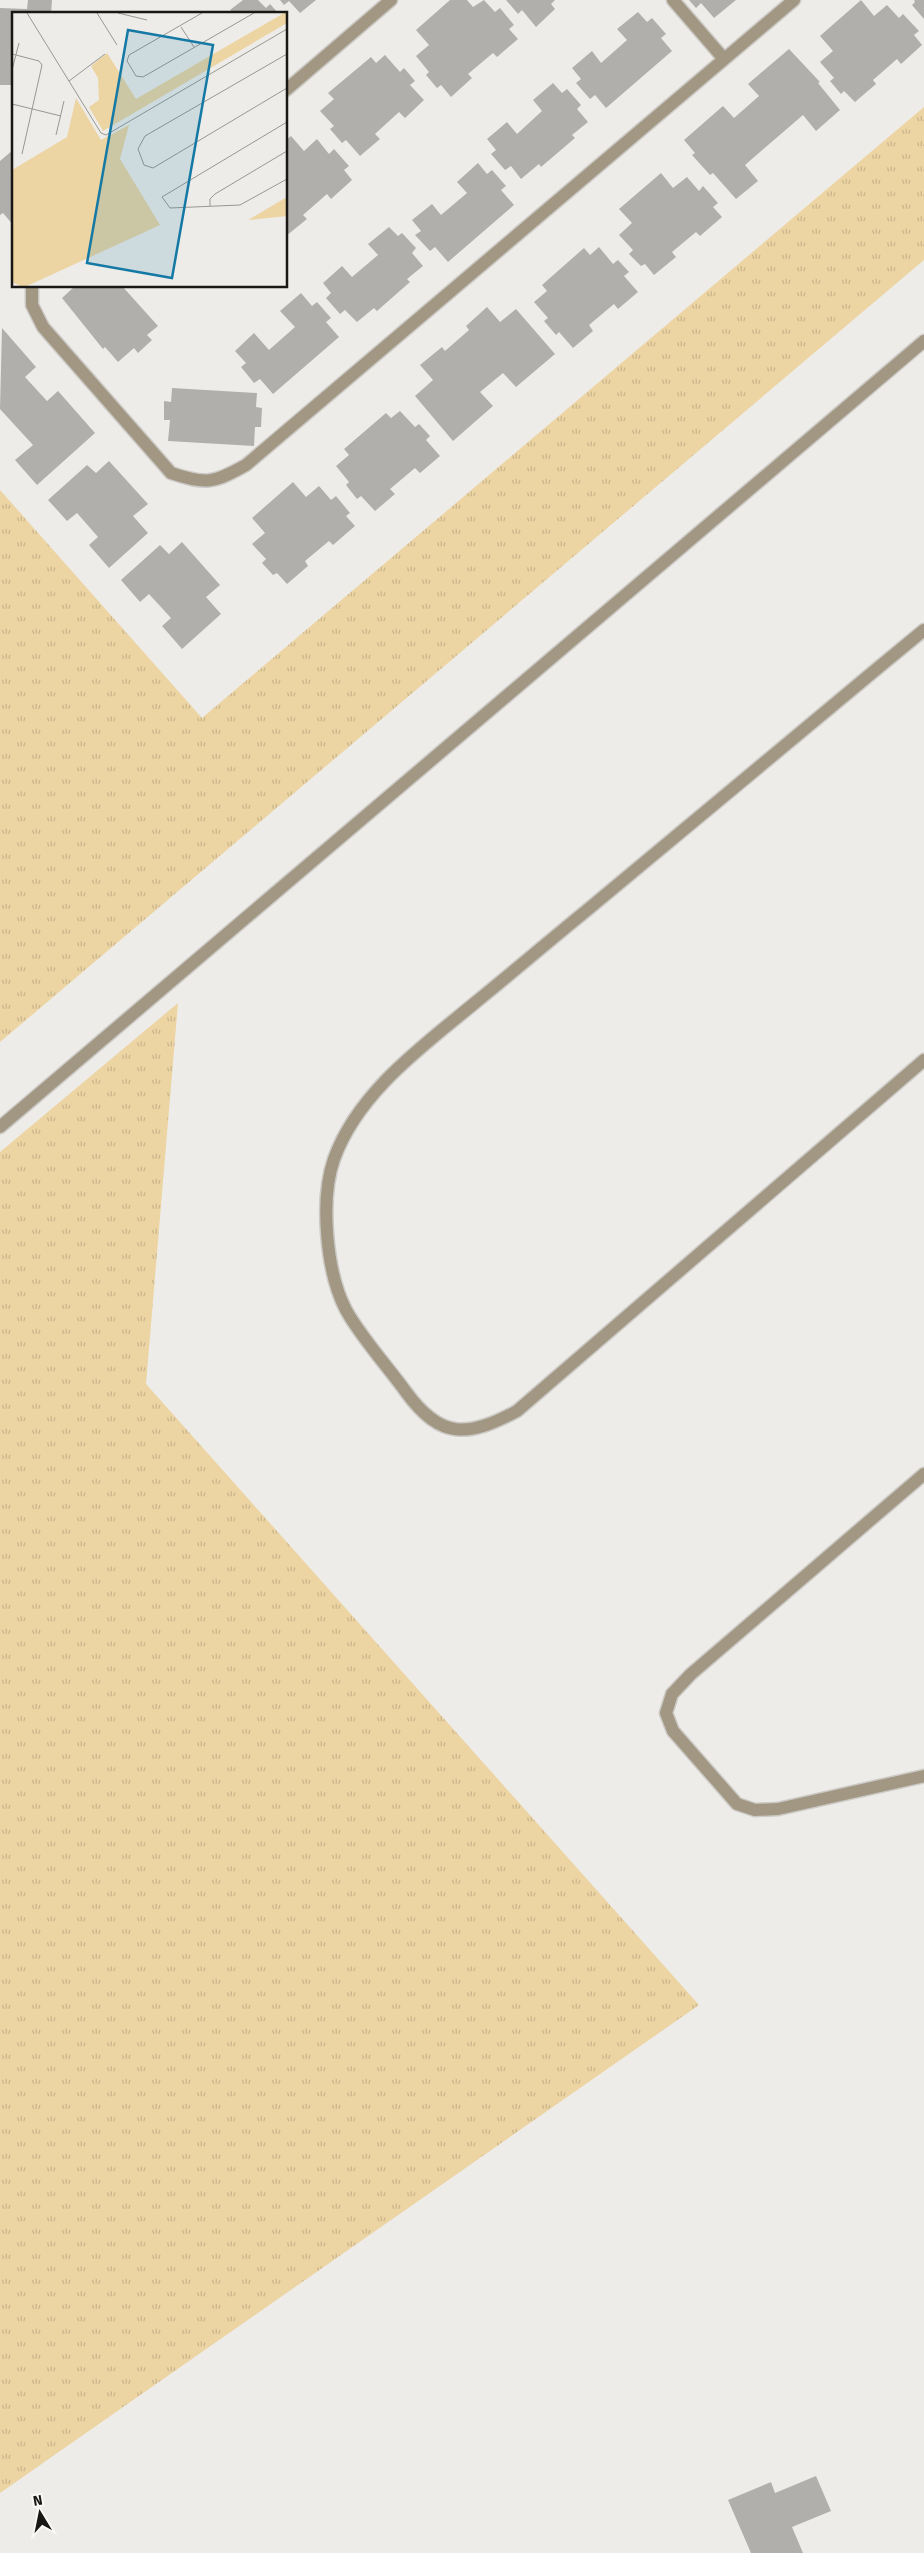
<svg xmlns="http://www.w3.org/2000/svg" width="924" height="2553" font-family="'Fira Sans',sans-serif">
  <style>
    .grass { fill: url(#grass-tufts) }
    .building { fill: #b1afac }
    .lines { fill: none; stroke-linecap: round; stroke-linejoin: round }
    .minor-casing { stroke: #cccac6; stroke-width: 15 }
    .minor { stroke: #a29783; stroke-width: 12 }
    .inset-road { fill: none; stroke: #989794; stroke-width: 1 }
    .view { fill: #1479a5; fill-opacity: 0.15; stroke: #1479a5; stroke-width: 2.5 }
    .inset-edge { fill: none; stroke: #181716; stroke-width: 2.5 }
  </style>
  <defs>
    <pattern id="grass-tufts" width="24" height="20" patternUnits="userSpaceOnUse" patternTransform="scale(1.25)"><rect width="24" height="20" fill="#ecd4a3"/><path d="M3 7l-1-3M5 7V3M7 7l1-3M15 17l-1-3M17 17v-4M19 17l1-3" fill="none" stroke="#cab58c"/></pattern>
  </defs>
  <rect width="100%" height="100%" fill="#eeece8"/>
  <path class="grass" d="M 924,107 L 924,260 L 0,1042 L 0,490 L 202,718 Z
    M 178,1003 L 146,1384 L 699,2005 L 0,2493 L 0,1152 Z"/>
  <path class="building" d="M 28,0 L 52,0 L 51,14 L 14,14 L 14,85 L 0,85 L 0,8 L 27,9 Z
    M 243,0 L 258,0 L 266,8 L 270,4 L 279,14 L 234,14 L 230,10 Z
    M 280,0 L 316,0 L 300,13 L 289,1 L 284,5 Z
    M 450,0 L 467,0 L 473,7 L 484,0 L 495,12 L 500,8 L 514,25 L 509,29 L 518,39 L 497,57 L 493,53 L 468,74 L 472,78 L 451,97 L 441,85 L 437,88 L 426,75 L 429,72 L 416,56 L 429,45 L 416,30 Z
    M 506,0 L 555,0 L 551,4 L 555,9 L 536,27 L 522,10 L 518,14 Z
    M 689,0 L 736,0 L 714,18 L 701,3 L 696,8 Z
    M 861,0 L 874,16 L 887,5 L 899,18 L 903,14 L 919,31 L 914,35 L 922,45 L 901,64 L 897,59 L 873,80 L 876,84 L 855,102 L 844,91 L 841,94 L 830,81 L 834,78 L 820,62 L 833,51 L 820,36 Z
    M 914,0 L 924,0 L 924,19 L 912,5 L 915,2 Z
    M 638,12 L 647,22 L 652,18 L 666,34 L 661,38 L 672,51 L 606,108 L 595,95 L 590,99 L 576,83 L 581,79 L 572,68 L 592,51 L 601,63 L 627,40 L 617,29 Z
    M 789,49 L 820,82 L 818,83 L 840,110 L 816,131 L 803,115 L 745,165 L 758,181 L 736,199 L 713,173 L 710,175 L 692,155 L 695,153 L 684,140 L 723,106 L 734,118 L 759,96 L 748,84 Z
    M 385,55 L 400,72 L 404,68 L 415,81 L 410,85 L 424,100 L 405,118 L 399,112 L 375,134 L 380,139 L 360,156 L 346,140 L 342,143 L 330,129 L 334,126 L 320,111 L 334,99 L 328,93 L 371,57 L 376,63 Z
    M 553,83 L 562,93 L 567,89 L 581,105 L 577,109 L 588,122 L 572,135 L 575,138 L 541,167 L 539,164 L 521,179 L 511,166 L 505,170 L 491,154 L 496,150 L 487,139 L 507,122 L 517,134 L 542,111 L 533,100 Z
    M 291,136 L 304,151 L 317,139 L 329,154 L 334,149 L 349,166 L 344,170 L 352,180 L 331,199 L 327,194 L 303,215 L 307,219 L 286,236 L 286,140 Z
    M 14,149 L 14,226 L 3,213 L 0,215 L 0,161 Z
    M 478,163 L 487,174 L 492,170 L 506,186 L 501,190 L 514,205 L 448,262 L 435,247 L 430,251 L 415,235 L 421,231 L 412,220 L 432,204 L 441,215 L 467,193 L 457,182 Z
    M 661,173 L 673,188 L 687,177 L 699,191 L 703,186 L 718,203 L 713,207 L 722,217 L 700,236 L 696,232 L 672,252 L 676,257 L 654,275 L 645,264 L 641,266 L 629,254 L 633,250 L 619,235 L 632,223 L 619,209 Z
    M 389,227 L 398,236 L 402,233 L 416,248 L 412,253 L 423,266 L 407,279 L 410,282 L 377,311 L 374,308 L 357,322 L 345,310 L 340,314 L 326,298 L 331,293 L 323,283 L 342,266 L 352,277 L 378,255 L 368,244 Z
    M 599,247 L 613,264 L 618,260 L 629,272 L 624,276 L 638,292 L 618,309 L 614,304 L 589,325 L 593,331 L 573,348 L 559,332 L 556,335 L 544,321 L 548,318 L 534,302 L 547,291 L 542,285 L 584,248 L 590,255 Z
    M 75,286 L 122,286 L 158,326 L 147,335 L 152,340 L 138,353 L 134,348 L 118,362 L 105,347 L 103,349 L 62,298 Z
    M 301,293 L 312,306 L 317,302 L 331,318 L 326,322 L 339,337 L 273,394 L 260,379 L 254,383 L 241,367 L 246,363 L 235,351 L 254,333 L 269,350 L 295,327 L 280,311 Z
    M 487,307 L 500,322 L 516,309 L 555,354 L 516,387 L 503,373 L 480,392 L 493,406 L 453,441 L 415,396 L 433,380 L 420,365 L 442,347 L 445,351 L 469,330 L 466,326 Z
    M 2,328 L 36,367 L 25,377 L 47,401 L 58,391 L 95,433 L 37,485 L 15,460 L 33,445 L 0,409 Z
    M 172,388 L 257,393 L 256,407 L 262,408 L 261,427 L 255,427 L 254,446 L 168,441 L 170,420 L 164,420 L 164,401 L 171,402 Z
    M 400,411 L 415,427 L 419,424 L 430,436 L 426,440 L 440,456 L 420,473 L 415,468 L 390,489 L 395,494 L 375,511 L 361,496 L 357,499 L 346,485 L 349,482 L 336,466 L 349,455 L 344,449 L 386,413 L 391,418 Z
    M 109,461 L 148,504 L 133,516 L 148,533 L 109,568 L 89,545 L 98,537 L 77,513 L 67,521 L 48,500 L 87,465 L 96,473 Z
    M 293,482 L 306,497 L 319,486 L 331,500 L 336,496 L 350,513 L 346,516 L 355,526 L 333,545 L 329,541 L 305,561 L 308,566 L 287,584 L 277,573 L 273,575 L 262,563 L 266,559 L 252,544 L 265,533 L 252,518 Z
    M 182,542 L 220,585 L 206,597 L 221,614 L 182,649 L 162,626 L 171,618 L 149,594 L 140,602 L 121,580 L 160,545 L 169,554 Z
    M 816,2476 L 831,2511 L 792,2527 L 803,2553 L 751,2553 L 728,2500 L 771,2482 L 775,2493 Z"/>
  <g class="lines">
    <g class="minor-casing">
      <path id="minor" d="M 673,0 L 724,59
        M 286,90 L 391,0
        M 32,286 L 32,305 L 43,327 L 171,473 C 206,485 214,483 246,465 L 794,0
        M 924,630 C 811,723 699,817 586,911 C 549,941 513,972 476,1002 C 423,1046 358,1092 334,1159 C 320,1199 326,1272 346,1310 C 360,1336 388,1367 406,1392 C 441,1440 468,1437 517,1411 L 924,1060
        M 0,1127 L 924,341
        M 924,1474 L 691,1674 L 672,1694 L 666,1713 L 673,1731 L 737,1804 L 755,1810 L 778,1809 L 924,1776"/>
    </g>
    <use href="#minor" class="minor"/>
  </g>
  <g transform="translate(12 12)">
    <rect width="275" height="275" fill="#eeece8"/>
    <path d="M 272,1 L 275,1 L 275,11 L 91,119 L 77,95 L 87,88 L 86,66 L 79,54 L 95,41 L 124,87 ZM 64,86 L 89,128 L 117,113 L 108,147 L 148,213 L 15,274 L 8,274 L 0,270 L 0,158 L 55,125 ZM 275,185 L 275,204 L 236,208 Z" fill="#ecd4a3"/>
    <path class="inset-road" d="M 15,1 L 89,121 L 94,123 L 275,17M 85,1 L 105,33M 106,1 L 135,8M 190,1 L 117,43 L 115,49 L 124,64 L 131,65 L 242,1M 169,15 L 182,35M 0,42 L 27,49 L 30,53 L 10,142M 275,42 L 133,124 L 126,137 L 132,153 L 141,156 L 275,76M 0,58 L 7,31M 57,69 L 93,42M 0,92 L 49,104M 275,110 L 150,185 L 158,196 L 228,193 L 275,167M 44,123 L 52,89M 198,194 L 198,187 L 203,182 L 275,139"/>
    <path class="view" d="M 116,18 L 201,33 L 160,266 L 75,251 Z"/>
    <rect width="275" height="275" class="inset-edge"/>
  </g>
  <g transform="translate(40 2513) rotate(350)" stroke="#fbf9f5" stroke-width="4" paint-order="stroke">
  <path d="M0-4L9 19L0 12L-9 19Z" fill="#181716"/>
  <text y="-8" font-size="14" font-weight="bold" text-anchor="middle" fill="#181716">N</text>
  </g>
</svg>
